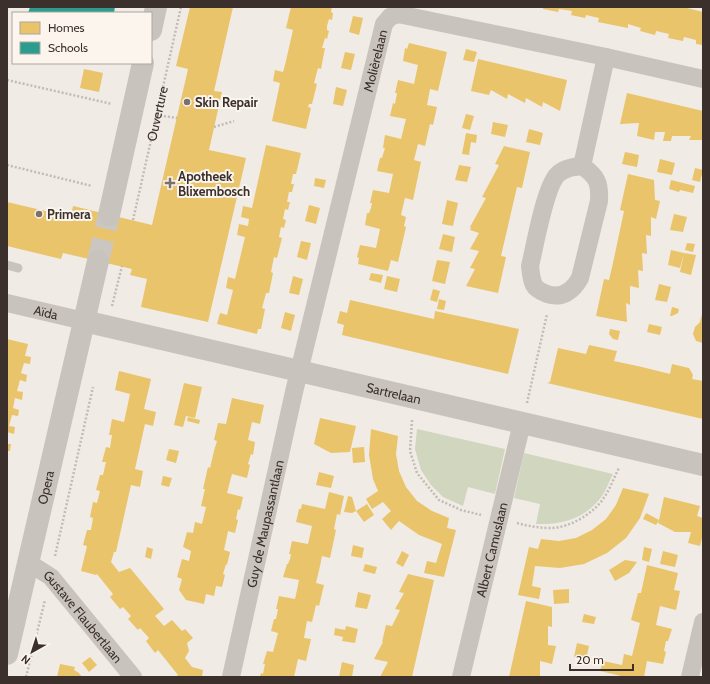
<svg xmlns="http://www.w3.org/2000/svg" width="710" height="684" font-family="Cabin,sans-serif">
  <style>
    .green { fill: #d1d6bf }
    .homes { fill: #e9c46a }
    .schools { fill: #2a9d8f }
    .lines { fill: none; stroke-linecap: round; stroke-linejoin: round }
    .tertiary-tunnel { stroke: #ccc6c0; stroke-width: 22; stroke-dasharray: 22 11; stroke-linecap: butt }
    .path { stroke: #c2bbb6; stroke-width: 2.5; stroke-dasharray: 2 2; stroke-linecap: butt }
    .service { stroke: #c9c3be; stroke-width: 9 }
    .minor { stroke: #c9c3be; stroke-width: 18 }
    .tertiary { stroke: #c9c3be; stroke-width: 22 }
    .poi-dot { fill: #7a716c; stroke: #fbf5ee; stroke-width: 1.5 }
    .labels { text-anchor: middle; stroke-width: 4; stroke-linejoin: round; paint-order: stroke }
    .street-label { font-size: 13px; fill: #3b302b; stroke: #fbf5ee }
    .poi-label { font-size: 13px; font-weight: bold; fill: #3b302b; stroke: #fbf5ee; text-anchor: start }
  </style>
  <rect width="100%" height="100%" fill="#f0ebe5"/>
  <path class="green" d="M 417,429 L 505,449 L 495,494 L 468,487 L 463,506 L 443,497 L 431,485 L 421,470 L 415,449 Z
    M 524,453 L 613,474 C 609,481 607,489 602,496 C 586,518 563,525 536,524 L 540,504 L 514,498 Z"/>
  <path class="homes" d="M 190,7 L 233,7 L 214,91 L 222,92 L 209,150 L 246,158 L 208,322 L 141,307 L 147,279 L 130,275 L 132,269 L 63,253 L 61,259 L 7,246 L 7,202 L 71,217 L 73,206 L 152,225 L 188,69 L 176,66 Z
    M 291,7 L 332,7 L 331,12 L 333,13 L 332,20 L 329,19 L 327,26 L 327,30 L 329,31 L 327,39 L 325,38 L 322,48 L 325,48 L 321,69 L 318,68 L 314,83 L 317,84 L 312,104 L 309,104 L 308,107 L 311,108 L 306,129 L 272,121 L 280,83 L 273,81 L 275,70 L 283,72 L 285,65 L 293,30 L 286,28 Z
    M 543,7 L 683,7 L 703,12 L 703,45 L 696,44 L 696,40 L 684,37 L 683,41 L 668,38 L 669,34 L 656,31 L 655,35 L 640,31 L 641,28 L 628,24 L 628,28 L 598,22 L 599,18 L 586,15 L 585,18 L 571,15 L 572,11 L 559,9 L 558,12 L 543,9 Z
    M 353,16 L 363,18 L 359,35 L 349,32 Z
    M 409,43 L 447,52 L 438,91 L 430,89 L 427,105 L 437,107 L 433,125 L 430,124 L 425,146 L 418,144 L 414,160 L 421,162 L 413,200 L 405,198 L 401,215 L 406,217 L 404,226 L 406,227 L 398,262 L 391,260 L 388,271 L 358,264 L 359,258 L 357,257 L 360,245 L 376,248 L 380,229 L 365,225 L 367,213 L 369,213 L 371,208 L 372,203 L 370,203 L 373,190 L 389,193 L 393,174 L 377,171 L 380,158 L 382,158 L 385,148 L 383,148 L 385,135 L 401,139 L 406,119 L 390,116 L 393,103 L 395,104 L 397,93 L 395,93 L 398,80 L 414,84 L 418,65 L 403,61 L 405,48 L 407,49 Z
    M 466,49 L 477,52 L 474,62 L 463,60 Z
    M 345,52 L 355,54 L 351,70 L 341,68 Z
    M 478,59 L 567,80 L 560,111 L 543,102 L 542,107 L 526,98 L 525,103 L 508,94 L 507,99 L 491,90 L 489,95 L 471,91 Z
    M 84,69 L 103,73 L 99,92 L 80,88 Z
    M 336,87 L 347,90 L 343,106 L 333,104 Z
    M 627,93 L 703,111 L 703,140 L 689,140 L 691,136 L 672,136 L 671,141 L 663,141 L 665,132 L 655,132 L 654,140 L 637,136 L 639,123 L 620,124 Z
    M 466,114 L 474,116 L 470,130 L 462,128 Z
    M 493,122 L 508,125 L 505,137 L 491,134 Z
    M 529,129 L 543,133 L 540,145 L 526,142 Z
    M 466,133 L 477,135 L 476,143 L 471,142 L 469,155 L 462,154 Z
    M 266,145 L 301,153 L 296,174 L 293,174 L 291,184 L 294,184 L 292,192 L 289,192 L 287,202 L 290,202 L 288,210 L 285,209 L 283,219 L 286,220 L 284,228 L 281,227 L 279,237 L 282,238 L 277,258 L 274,257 L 271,272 L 273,273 L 269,293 L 266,293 L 262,308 L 265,309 L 261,329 L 258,329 L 257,334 L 217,324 L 220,313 L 227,315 L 233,290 L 226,288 L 228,277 L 235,279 L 245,237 L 237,235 L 239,224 L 248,226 L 249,219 L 241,217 L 243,206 L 252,208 Z
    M 504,146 L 530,152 L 522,188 L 517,187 L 501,256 L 506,257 L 498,293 L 466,286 L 475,269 L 470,268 L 479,251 L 470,249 L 479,233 L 470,230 L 471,228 L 470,227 L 486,198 L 482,197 L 499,165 L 495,164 Z
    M 625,152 L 639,155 L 637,167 L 622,164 Z
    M 660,159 L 675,163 L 672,175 L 657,172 Z
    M 459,165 L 471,167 L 467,182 L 455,180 Z
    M 695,168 L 703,170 L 700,182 L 692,180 Z
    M 628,174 L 654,180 L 655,200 L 660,201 L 656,219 L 651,217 L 651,236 L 646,235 L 647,254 L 642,253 L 643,271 L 638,270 L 639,288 L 630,286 L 630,305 L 626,303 L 627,322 L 596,316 L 604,279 L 609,280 L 613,263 L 624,211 L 620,210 Z
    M 315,178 L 326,180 L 324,188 L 314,186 Z
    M 671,180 L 695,186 L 693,193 L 680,190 L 679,192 L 669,189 Z
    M 447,200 L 458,203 L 453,226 L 442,224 Z
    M 309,205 L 320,208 L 316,224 L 305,221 Z
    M 674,214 L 687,217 L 683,232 L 670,230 Z
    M 443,234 L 455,237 L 452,252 L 439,249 Z
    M 301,241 L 311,243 L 307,260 L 297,257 Z
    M 687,243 L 695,244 L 693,252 L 685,250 Z
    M 671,250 L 684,253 L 680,268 L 668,265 Z
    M 684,253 L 696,255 L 691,275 L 680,272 Z
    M 437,260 L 450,262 L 445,284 L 432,281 Z
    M 371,273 L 383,275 L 381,283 L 369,280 Z
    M 293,276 L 303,279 L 299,295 L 289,293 Z
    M 387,276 L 400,279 L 397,292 L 384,289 Z
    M 659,284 L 671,287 L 667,302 L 655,300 Z
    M 433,289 L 440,291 L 437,302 L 430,300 Z
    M 439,299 L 446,301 L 444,310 L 437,309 Z
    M 350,300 L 434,319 L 435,311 L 519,329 L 508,374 L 342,335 L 344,325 L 337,323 L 340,311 L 347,313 Z
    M 672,307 L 679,309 L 678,313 L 672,316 L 670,316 Z
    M 285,312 L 295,315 L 291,331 L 281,328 Z
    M 702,314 L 703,314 L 703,343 L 696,341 L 693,334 L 695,327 L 700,322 Z
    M 649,324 L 662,327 L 660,335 L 647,332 Z
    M 610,329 L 620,331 L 618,340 L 613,339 L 609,334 Z
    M 7,339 L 28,344 L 25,356 L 31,357 L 30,364 L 24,363 L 21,373 L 27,375 L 26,382 L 20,380 L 17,391 L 23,392 L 22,400 L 15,398 L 13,408 L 19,410 L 18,416 L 12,415 L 9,426 L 15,427 L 14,434 L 7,432 Z
    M 589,345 L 617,351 L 614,361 L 642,367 L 670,374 L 672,364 L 689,368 L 693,375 L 692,379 L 703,381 L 703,419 L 547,383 L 550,382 L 558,348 L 586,354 Z
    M 119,371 L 151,379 L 144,409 L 156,412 L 153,426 L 145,424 L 135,469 L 143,471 L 140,487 L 131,485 L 116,552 L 114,552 L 111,562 L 119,572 L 130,568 L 164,609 L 155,616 L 164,626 L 172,620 L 182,631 L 185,629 L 193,638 L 187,643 L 189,651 L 185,658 L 192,667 L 203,670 L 202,677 L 175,677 L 178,675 L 158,650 L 155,653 L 146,641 L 149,638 L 140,628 L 138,630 L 128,619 L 131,616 L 123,607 L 120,609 L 110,597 L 113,594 L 97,574 L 96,575 L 81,571 L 87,546 L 83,545 L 87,530 L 91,530 L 93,518 L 90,517 L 93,502 L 97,503 L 100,491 L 96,490 L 100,475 L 103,475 L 106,462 L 102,462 L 106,447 L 110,448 L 112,435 L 109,435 L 112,419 L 124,422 L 130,394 L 115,390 Z
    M 184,383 L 202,387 L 195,418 L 186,416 L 183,427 L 174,425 Z
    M 232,398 L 264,405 L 260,424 L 252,422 L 248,440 L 255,442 L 253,455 L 251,454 L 248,464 L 250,465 L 247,478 L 232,474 L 227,493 L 243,497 L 240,510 L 238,509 L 236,519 L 238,520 L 235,533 L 228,531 L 226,541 L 224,550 L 230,552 L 227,565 L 226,564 L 223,574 L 225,575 L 222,587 L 216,586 L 214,596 L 206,594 L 204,604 L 186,600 L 179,590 L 182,579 L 177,577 L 182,559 L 189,561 L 191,551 L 183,547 L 187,532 L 193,533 L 195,522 L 202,524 L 206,507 L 201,506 L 205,489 L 203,489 L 208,467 L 210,468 L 214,451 L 217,441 L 214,440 L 218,423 L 226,424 Z
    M 188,417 L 200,420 L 199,424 L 187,421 Z
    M 320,418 L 356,426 L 350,452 L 331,453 L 314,444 Z
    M 371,429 L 398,436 L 396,454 L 399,471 L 406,487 L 417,501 L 432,511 L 449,518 L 447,528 L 456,530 L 444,577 L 424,573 L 427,561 L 436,563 L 442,544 L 419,535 L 399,521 L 391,530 L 382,519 L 391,511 L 383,502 L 372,509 L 366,499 L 378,491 L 373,479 L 369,455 Z
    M 7,444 L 11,444 L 10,451 L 7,451 Z
    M 364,447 L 365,462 L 353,463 L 352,448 Z
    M 169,449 L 179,451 L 176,463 L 166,460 Z
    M 319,472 L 334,476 L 331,488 L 316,485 Z
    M 163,476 L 172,478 L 169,487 L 161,485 Z
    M 623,488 L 649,494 L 640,518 L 626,538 L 607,553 L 584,564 L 560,568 L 535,566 L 532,586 L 541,588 L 539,599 L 518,595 L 529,547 L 538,549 L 541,539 L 559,541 L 576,538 L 592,530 L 606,519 L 616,505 Z
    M 329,492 L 344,496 L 340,515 L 337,514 L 334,529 L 336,530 L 330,558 L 322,556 L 320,566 L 316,583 L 324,585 L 319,606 L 316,605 L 312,622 L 307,621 L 304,638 L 311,639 L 306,661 L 298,659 L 294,677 L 260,677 L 261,673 L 263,674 L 265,664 L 263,664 L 267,651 L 273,652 L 278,633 L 271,631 L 274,619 L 276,619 L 278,609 L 276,609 L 279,596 L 295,599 L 297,590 L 299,580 L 283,577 L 287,564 L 288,564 L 290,559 L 291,554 L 289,554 L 292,541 L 308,544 L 312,526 L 296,522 L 299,509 L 301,509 L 302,504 L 325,509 Z
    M 348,496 L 352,497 L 356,511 L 352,513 L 344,512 Z
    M 664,497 L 700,506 L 697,516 L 703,518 L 703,534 L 700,546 L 688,543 L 691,532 L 675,532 L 658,523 L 659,520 L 656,525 L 643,519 L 646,513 L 659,520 Z
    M 367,504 L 374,515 L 364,522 L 356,511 Z
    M 353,545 L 364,548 L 362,558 L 351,556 Z
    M 147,547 L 153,549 L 151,559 L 145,557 Z
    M 644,547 L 652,549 L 649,562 L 642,560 Z
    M 402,551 L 409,555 L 403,567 L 396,563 Z
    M 663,551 L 678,555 L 675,567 L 660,564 Z
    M 625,560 L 637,562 L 629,573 L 615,581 L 609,570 Z
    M 365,564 L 377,567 L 375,574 L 363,571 Z
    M 647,565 L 678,573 L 674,590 L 680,591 L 676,610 L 660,606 L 656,625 L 672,629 L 668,641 L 666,641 L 664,651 L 666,652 L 663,664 L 647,661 L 644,677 L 625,677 L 600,671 L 603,661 L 622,665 L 624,654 L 632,656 L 640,623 L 631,620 L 638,593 L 641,593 Z
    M 408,574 L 434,580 L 412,677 L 380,677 L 388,662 L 374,659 L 383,642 L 382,642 L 386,625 L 392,626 L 400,610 L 395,609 L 404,593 L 399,592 Z
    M 569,589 L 569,603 L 554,604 L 553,590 Z
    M 358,592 L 371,595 L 367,609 L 355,607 Z
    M 526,601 L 552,607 L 552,627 L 548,626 L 548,645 L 556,646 L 552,664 L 540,661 L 540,677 L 509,677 Z
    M 584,614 L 596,617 L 594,624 L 582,622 Z
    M 346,626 L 358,629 L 355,643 L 342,641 L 343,637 L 334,635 L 335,628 L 345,630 Z
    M 577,643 L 589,646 L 586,660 L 574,657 Z
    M 90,657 L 97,665 L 89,672 L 82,663 Z
    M 342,662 L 354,665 L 352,677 L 339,677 Z
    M 60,664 L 75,667 L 74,670 L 79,673 L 82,677 L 57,677 Z"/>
  <path class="schools" d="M 30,7 L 115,7 L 114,13 L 28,13 Z"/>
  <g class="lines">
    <path class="tertiary-tunnel" d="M 98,261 L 109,215"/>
    <g class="path">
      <path d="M 7,80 L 112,104"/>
      <path d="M 156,115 L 177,118"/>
      <path d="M 214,127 L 234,121"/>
      <path d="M 7,165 L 92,186"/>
      <path id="s1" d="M 133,220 L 181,7"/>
      <path d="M 112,306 L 122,266"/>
      <path d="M 527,403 L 547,314"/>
      <path d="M 412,420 L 410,451 L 417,473 L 439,500 L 461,510 L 481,515"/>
      <path d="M 517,523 C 528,526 539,528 551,528 C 570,528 596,512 605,496 C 611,487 614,477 619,468"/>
      <path d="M 55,556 L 93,387"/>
      <path d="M 26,677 L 45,600"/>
    </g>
    <path class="service" d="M 7,265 L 18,268"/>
    <g class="minor">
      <path d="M 582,166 C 597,176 600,183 599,201 L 580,278 C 573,291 562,299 547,294 C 542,292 536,289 534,285 C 531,279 531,273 530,266 C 535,246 545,186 558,174 C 565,168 573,167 582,166 Z"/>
      <path d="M 582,166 L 606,57"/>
      <path id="s2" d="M 7,303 L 84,321"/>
      <path id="s3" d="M 29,563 L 51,577 L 133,677"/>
      <path id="s4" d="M 231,677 L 294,392 L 384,24 L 390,17 L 398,14 L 606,57 L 703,79"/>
      <path id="s5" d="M 461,677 L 522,423"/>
      <path d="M 690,677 L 703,622"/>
    </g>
    <g class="tertiary">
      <path d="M 151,30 L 156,7"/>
      <path d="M 109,215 L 143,63"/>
      <path id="s6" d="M 84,321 L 703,465"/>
      <path id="s7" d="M 7,654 L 98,261"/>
    </g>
  </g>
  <g class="poi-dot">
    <circle cx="187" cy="102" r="4"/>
    <path d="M168 177h4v4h4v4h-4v4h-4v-4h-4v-4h4z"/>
    <circle cx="39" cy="214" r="4"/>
  </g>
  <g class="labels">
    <g class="street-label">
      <text dy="5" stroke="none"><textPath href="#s4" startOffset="633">Molièrelaan</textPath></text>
      <text dy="5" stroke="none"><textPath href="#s1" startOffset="109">Ouverture</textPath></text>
      <text dy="5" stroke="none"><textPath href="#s2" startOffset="40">Aïda</textPath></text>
      <text dy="5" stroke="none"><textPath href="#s6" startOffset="318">Sartrelaan</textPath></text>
      <text dy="5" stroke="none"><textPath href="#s7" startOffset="171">Opera</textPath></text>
      <text dy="5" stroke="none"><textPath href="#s4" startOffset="157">Guy de Maupassantlaan</textPath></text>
      <text dy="5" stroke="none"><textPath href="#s5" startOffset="131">Albert Camuslaan</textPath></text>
      <text dy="5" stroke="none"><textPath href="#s3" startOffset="77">Gustave Flaubertlaan</textPath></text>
    </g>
    <g class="poi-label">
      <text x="195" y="107">Skin Repair</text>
      <text x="178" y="181">Apotheek<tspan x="178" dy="15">Blixembosch</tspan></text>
      <text x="47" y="219">Primera</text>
    </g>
  </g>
  <rect width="710" height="684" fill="none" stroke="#3b302b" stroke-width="16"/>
  <rect x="12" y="12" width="140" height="52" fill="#fbf5ee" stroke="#aea6a0"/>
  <rect x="20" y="22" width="20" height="12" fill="#e9c46a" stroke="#aea6a0"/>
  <text x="48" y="32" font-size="12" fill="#3b302b">Homes</text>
  <rect x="20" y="42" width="20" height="12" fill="#2a9d8f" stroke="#aea6a0"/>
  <text x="48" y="52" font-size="12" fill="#3b302b">Schools</text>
  <g transform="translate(32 652) rotate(219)" stroke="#fbf5ee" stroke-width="3" paint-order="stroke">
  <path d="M0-3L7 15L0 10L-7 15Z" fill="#3b302b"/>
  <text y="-6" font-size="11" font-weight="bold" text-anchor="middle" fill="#3b302b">N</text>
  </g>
  <path d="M570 664v6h63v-6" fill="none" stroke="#3b302b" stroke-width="2"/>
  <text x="576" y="664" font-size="12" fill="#3b302b" stroke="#fbf5ee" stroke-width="3" paint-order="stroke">20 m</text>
</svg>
